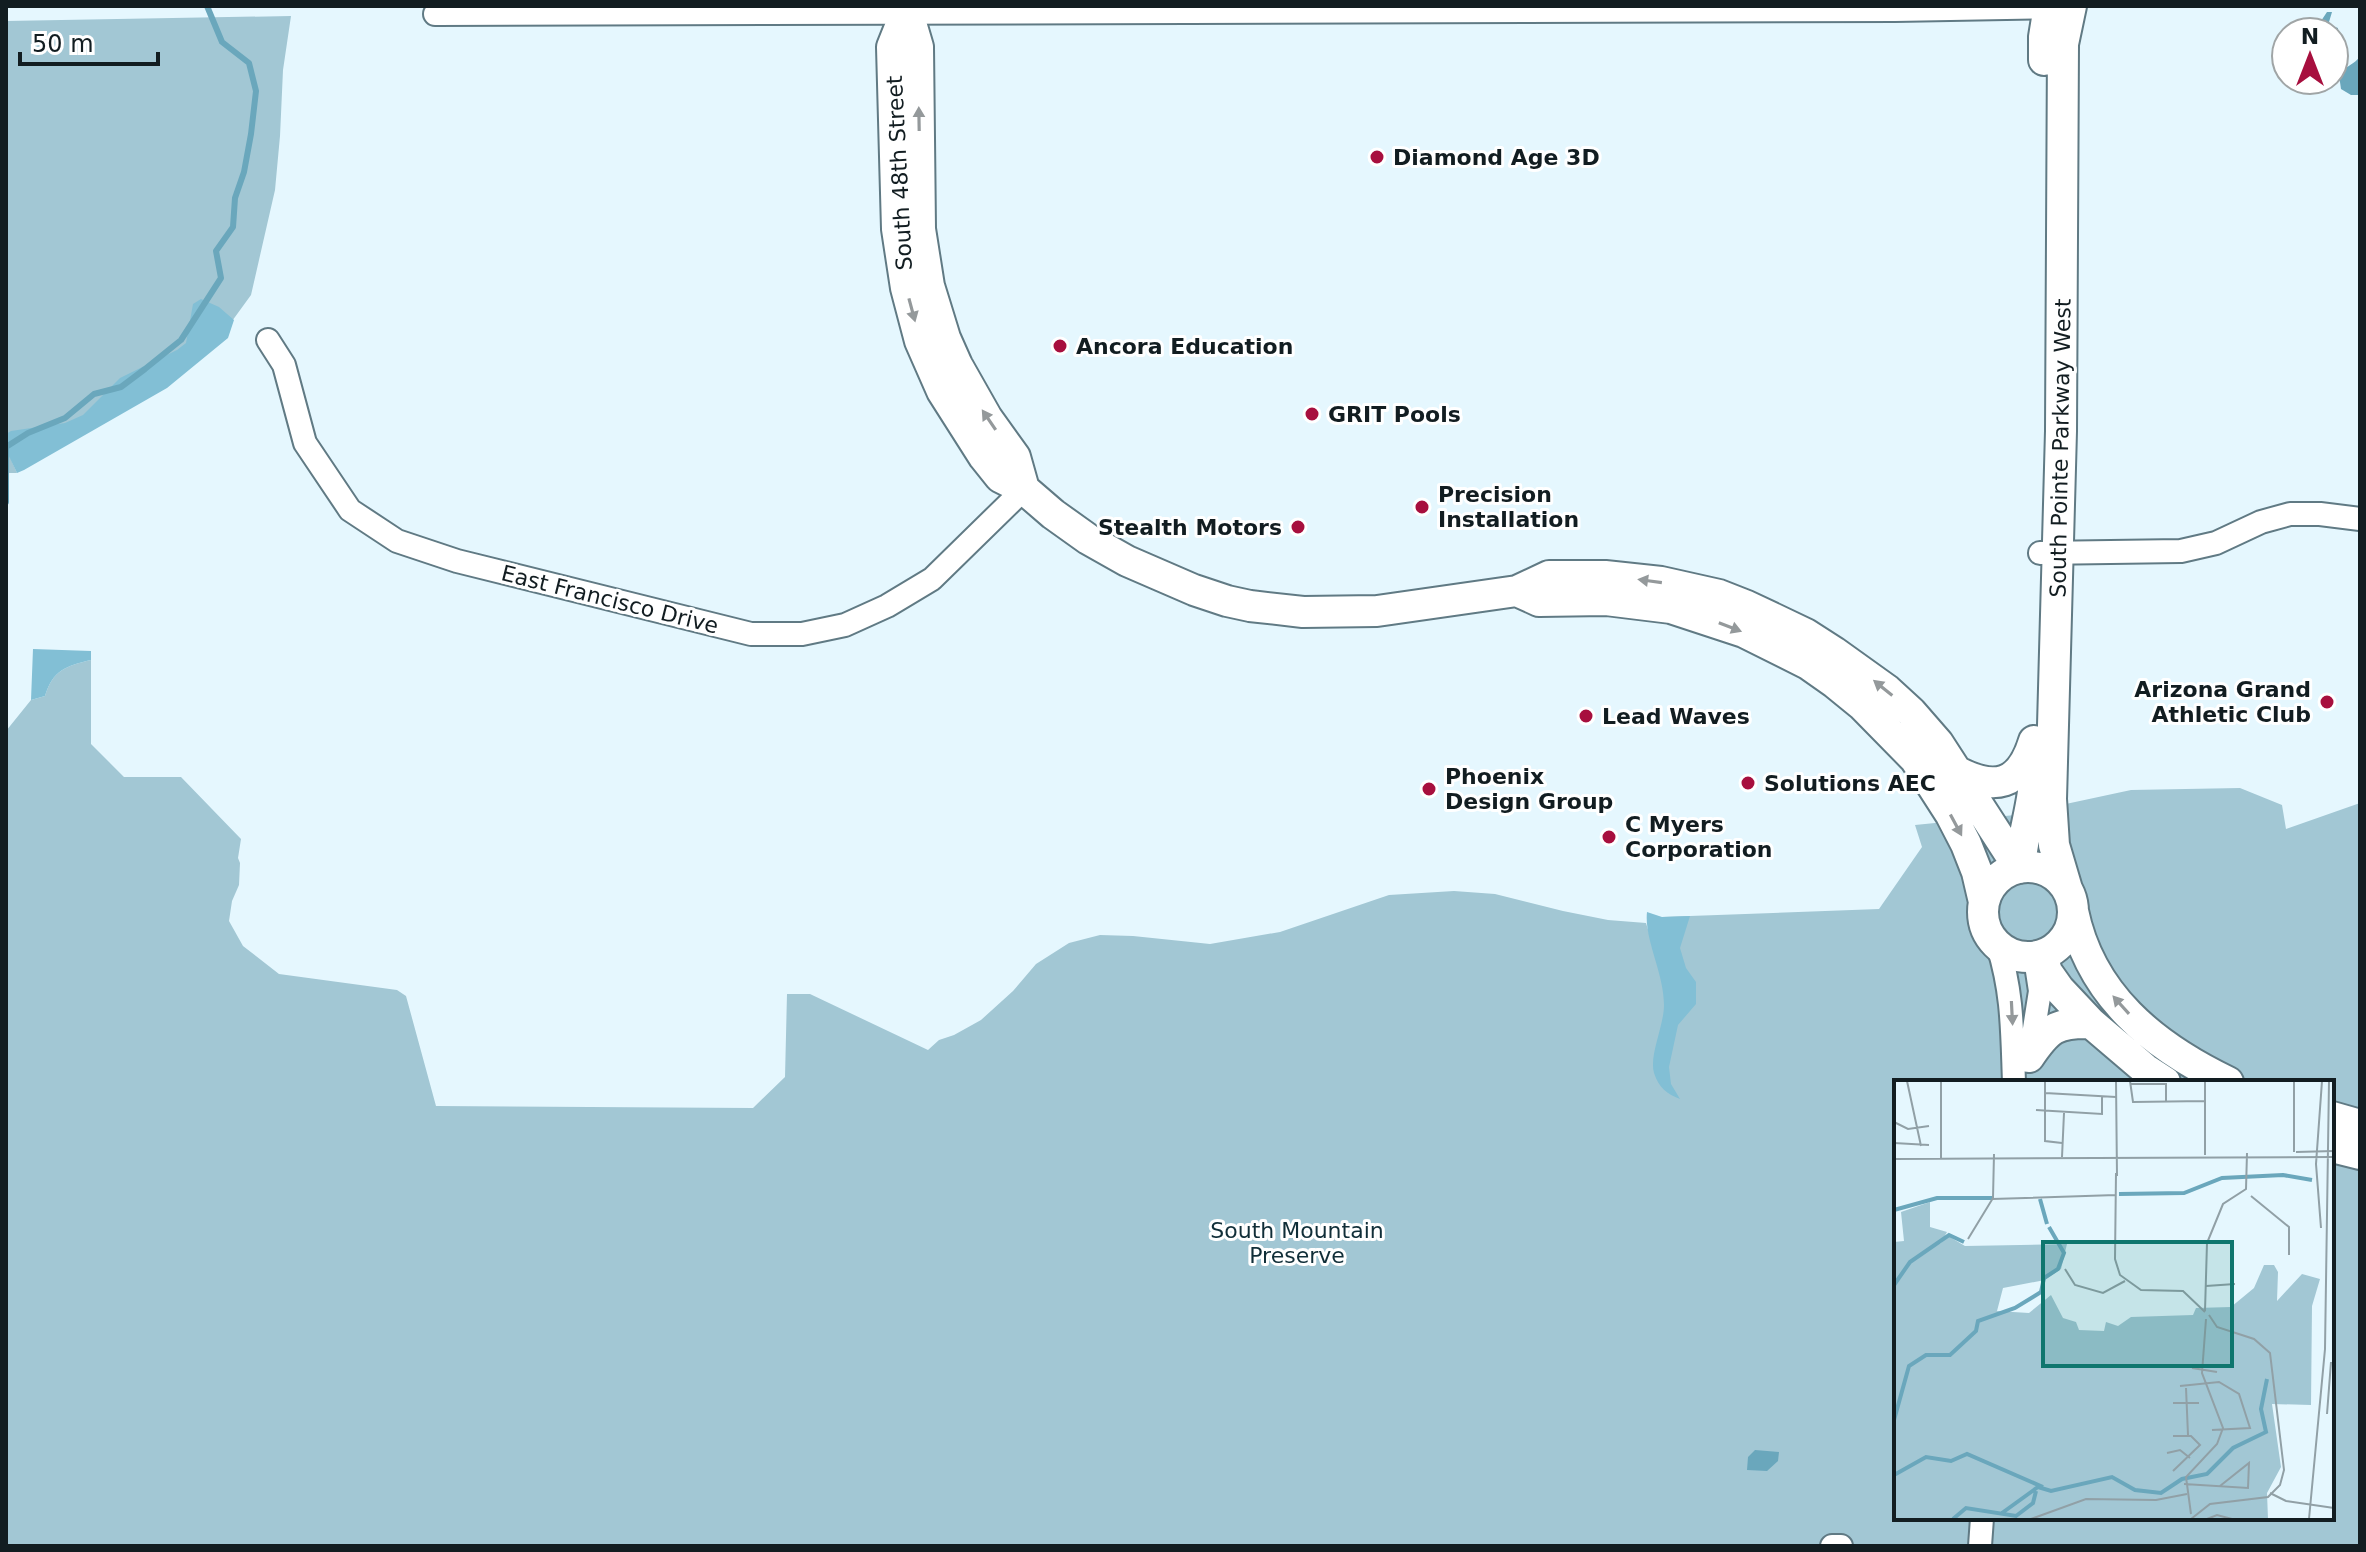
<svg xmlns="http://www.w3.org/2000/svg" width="2366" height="1552" font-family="'DejaVu Sans',sans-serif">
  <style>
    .green { fill: #a2c7d4; fill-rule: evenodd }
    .forest { fill: #82bfd5 }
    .water { fill: #6aa7bc }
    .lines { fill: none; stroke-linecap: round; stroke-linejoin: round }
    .stream { stroke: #6aa7bc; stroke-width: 6 }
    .street-casing { stroke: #607a84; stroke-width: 26 }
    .secondary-casing { stroke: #607a84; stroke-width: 34 }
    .street { stroke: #fff; stroke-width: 22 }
    .secondary { stroke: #fff; stroke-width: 30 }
    .oneway { fill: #94999b }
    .poi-dot { fill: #a70f3e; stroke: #fff; stroke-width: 3 }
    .labels { text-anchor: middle; stroke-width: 6; stroke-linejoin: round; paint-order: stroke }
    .poi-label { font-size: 22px; font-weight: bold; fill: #121d21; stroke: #fff; text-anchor: start }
    .street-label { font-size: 22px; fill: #121d21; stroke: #fff }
    .park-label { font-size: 22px; fill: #102e38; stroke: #fff }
    .inset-river { fill: none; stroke: #6aa7bc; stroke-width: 4 }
    .inset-road { fill: none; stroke: #91a0a6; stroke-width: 2 }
    .view { fill: #0f766e; fill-opacity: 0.15; stroke: #0f766e; stroke-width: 4 }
    .inset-edge { fill: none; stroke: #121d21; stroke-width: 4 }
  </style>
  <rect width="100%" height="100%" fill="#e5f7fe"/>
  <path class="green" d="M 291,16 L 283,70 L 280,136 L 275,190 L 251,295 L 219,339 L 10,457 L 17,473 L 6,473 L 6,21 Z
    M 91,660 L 91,744 L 124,777 L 181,777 L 241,839 L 238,858 L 240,863 L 239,885 L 232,901 L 229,921 L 243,946 L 279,974 L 397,990 L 406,996 L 436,1106 L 753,1108 L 785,1077 L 787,994 L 810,994 L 928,1050 L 939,1040 L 954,1035 L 981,1020 L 1013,991 L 1036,964 L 1069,943 L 1100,935 L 1133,936 L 1210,944 L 1280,932 L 1389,895 L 1454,891 L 1495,894 L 1563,911 L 1608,920 L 1646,923 L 1652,943 L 1662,917 L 1879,909 L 1922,847 L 1915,825 L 2015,815 L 2131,790 L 2240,788 L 2282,805 L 2286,829 L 2360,803 L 2360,1546 L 6,1546 L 6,731 L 31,700 L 45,696 C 53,670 66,666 91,660 ZM 1896,1082 L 2332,1082 L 2332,1518 L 1896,1518 Z"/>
  <path class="forest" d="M 201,299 L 219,307 L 234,320 L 228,338 L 167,388 L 24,470 L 17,473 L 6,450 L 6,434 L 11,431 L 65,423 L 83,415 L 120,378 L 177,350 L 186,343 L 193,304 Z
    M 33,649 L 91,651 L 91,660 C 66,666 53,670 45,696 L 31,700 Z
    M 1647,912 L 1662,917 L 1690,916 L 1680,948 L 1686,968 L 1696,982 L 1696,1004 L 1678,1025 L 1669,1067 L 1671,1084 L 1680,1099 C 1667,1094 1659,1088 1654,1073 C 1649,1055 1664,1026 1664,1005 C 1664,973 1644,939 1647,912 Z"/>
  <path class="water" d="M 2327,12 L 2332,12 L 2329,22 L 2332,26 L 2338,28 L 2338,35 L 2334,39 L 2334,32 L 2321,32 L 2321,21 Z
    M 2360,56 L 2360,95 L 2351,95 L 2341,89 L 2339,75 C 2344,66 2355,65 2360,56 Z
    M 1755,1450 L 1779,1452 L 1778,1461 L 1767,1471 L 1747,1470 L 1748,1457 Z"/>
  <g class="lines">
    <path class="stream" d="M 6,502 L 6,447 L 28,433 L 65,418 L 94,394 L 121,387 L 145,369 L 181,340 L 221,278 L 216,251 L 233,227 L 235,198 L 244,172 L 251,134 L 256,91 L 249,63 L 222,42 L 207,6"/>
    <g class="street-casing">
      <path id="street" d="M 435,14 L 1895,10 L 2061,7
        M 268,340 L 284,365 L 305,443 L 350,510 L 397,541 L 457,561 L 751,634 L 802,634 L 845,625 L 887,606 L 932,579 L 1024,489
        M 2040,553 L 2181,551 L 2216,543 L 2261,522 L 2290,514 L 2320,514 L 2360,519
        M 1998,946 C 2013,994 2012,1032 2014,1082
        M 2030,1054 L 2040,991 L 2035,958
        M 1832,1546 L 1841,1546
        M 1980,1546 L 1982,1518"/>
    </g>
    <g class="secondary-casing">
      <path id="secondary" d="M 906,6 L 918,47 L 920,229 L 929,286 L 945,338 L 957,365 L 987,418 L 1015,457 L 1024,489
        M 906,12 L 892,47 L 897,229 L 906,288 L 920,341 L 942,391 L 984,457 L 1000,477 L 1024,489 L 1053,514 L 1088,539 L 1127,561 L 1194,590 L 1227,601 L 1250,606 L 1303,612 L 1377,611 L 1517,591 L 1549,576 L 1605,576 L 1661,582 L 1719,595 L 1747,606 L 1806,634 L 1834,652 L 1887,690 L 1911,712 L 1938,743 L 2019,868
        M 2044,60 L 2044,37 L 2049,6
        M 1517,591 L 1539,601 L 1606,600 L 1671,608 L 1744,632 L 1808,664 L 1835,683 L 1862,705 L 1915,759 L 1951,815 L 1966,844 L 1977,872 L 1984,902
        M 1954,770 C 1995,792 2020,786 2034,741
        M1983 912a45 45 0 1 1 90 0a45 45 0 1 1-90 0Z
        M 2020,868 C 2022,835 2034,805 2035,772
        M 2067,889 L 2054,845 L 2051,799 L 2061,431 L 2063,44 L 2071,6
        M 2073,911 C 2090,995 2153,1046 2228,1082
        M 2042,955 L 2047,972 L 2059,989 L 2091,1023 L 2145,1069 L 2165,1082
        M 2029,1057 C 2048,1029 2056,1022 2091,1023
        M 2332,1117 L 2360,1125
        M 2332,1147 L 2360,1154"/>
    </g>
    <use href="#street" class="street"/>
    <use href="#secondary" class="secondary"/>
  </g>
  <defs><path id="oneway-solid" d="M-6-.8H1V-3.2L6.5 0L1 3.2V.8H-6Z" transform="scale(2)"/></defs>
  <g class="oneway">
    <use href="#oneway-solid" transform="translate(919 119) rotate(-91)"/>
    <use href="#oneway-solid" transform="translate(912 310) rotate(75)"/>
    <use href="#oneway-solid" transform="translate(989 420) rotate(-124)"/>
    <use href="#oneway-solid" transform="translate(1650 581) rotate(-172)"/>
    <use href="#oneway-solid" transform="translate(1730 627) rotate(21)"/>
    <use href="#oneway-solid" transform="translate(1883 688) rotate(-141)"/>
    <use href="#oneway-solid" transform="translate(1956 825) rotate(62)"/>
    <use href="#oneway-solid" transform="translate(2121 1005) rotate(-132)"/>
    <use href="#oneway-solid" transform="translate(2012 1013) rotate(87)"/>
  </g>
  <g class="poi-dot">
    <circle cx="1377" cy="157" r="8"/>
    <circle cx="1060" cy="346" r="8"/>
    <circle cx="1312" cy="414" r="8"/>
    <circle cx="1422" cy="507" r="8"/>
    <circle cx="1298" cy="527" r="8"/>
    <circle cx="2327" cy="702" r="8"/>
    <circle cx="1586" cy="716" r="8"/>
    <circle cx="1748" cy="783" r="8"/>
    <circle cx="1429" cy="789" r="8"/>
    <circle cx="1609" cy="837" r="8"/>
  </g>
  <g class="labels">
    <g class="poi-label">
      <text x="1393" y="165">Diamond Age 3D</text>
      <text x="1076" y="354">Ancora Education</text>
      <text x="1328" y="422">GRIT Pools</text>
      <text x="1438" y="502">Precision<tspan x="1438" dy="25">Installation</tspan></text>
      <text x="1282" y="535" text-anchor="end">Stealth Motors</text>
      <text x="2311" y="697" text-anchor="end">Arizona Grand<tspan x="2311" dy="25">Athletic Club</tspan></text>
      <text x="1602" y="724">Lead Waves</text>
      <text x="1445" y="784">Phoenix<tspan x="1445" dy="25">Design Group</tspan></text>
      <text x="1764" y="791">Solutions AEC</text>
      <text x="1625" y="832">C Myers<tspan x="1625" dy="25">Corporation</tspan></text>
    </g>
    <g class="street-label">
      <text transform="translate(899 173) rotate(-93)" y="8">South 48th Street</text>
      <text transform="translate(2060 448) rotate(-89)" y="8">South Pointe Parkway West</text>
      <text transform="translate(610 599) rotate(14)" y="8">East Francisco Drive</text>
    </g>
    <g class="park-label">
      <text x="1297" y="1238">South Mountain<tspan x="1297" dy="25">Preserve</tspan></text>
    </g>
  </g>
  <g transform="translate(1894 1080)">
    <rect width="440" height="440" fill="#e5f7fe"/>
    <path d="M 36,122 L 36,147 L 53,152 L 46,164 L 54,156 L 71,166 L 173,164 L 167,189 L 151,200 L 109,208 L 103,231 L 135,233 L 157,215 L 169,238 L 182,242 L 185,250 L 210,251 L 212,242 L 224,246 L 237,237 L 299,235 L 302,228 L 337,227 L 360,208 L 370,185 L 380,185 L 384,192 L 383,221 L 408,194 L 426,199 L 418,226 L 417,325 L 378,324 L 387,387 L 373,413 L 374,439 L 0,439 L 0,162 L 10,161 L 7,132 Z" fill="#a2c7d4"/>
    <path class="inset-river" d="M 225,114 L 290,113 L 328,98 L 389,95 L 418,100M 146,119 L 153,144M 0,130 L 43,118 L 99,118M 0,205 L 16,182 L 55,155 L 70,162M 0,340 L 15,286 L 32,275 L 56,275 L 82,251 L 84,241 L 121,228 L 147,212 L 150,198 L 164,189 L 170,173 L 155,147M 0,395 L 32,377 L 57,381 L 73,374 L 149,407M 108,433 L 144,407 L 157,411 L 218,397 L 241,410 L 267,413 L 288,399 L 313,394 L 339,368 L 372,352 L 367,329 L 373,299M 59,439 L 72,428 L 122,436 L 139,423 L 142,411"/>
    <path class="inset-road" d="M 13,1 L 27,66M 47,1 L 47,79M 151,1 L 151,61 L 168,63M 222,1 L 223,96M 236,1 L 239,22 L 311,21M 236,4 L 272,4 L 272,22M 151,13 L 222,17M 142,30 L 208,34 L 208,17M 0,42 L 14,49 L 35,46M 0,63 L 35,65M 400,72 L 400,1M 402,72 L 440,71M 311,75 L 311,1M 168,77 L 170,33M 0,79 L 440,77M 222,93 L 221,179 L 226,195 L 247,210 L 289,211 L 311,232M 439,98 L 440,166M 357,116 L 395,147 L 395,175M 98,119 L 222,115M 427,148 L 422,84 L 428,1M 74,159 L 99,118 L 100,74M 184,163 L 315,163M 171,189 L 181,205 L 209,213 L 231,201M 312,206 L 341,204M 311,231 L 313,163 L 329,124 L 352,109 L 353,73M 439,250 L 440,186M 298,288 L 323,292M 286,306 L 325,302 L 345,314 L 356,348 L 318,350M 292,308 L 294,355M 279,323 L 305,323M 433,334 L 437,282M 279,356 L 297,356 L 306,365 L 279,391M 273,373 L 286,370 L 296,378M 290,404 L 354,408 L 355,383 L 326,406M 376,413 L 392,421 L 440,428M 297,434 L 292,397 L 323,364 L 329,348 L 308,293 L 312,239M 137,439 L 192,419 L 262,420 L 293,414M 297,439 L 316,424 L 374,417 L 386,405 L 390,390 L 376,273 L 360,259 L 323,247 L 315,235M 313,439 L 323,435 L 338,439M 415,439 L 431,269 L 435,1"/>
    <path class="view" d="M 149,162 L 338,162 L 338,286 L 149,286 Z"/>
    <rect width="440" height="440" class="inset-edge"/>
  </g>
  <rect width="2366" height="1552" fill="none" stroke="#121d21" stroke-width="16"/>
  <g transform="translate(2310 56)"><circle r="38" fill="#ffffff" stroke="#a0a5a6" stroke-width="2"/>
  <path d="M0-6L14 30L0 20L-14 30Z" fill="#a70f3e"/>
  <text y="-12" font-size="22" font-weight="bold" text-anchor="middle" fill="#121d21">N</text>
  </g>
  <path d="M20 52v12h138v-12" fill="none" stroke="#121d21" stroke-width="4"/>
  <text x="32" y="52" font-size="24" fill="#121d21" stroke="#ffffff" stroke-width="6" paint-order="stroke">50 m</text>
</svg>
